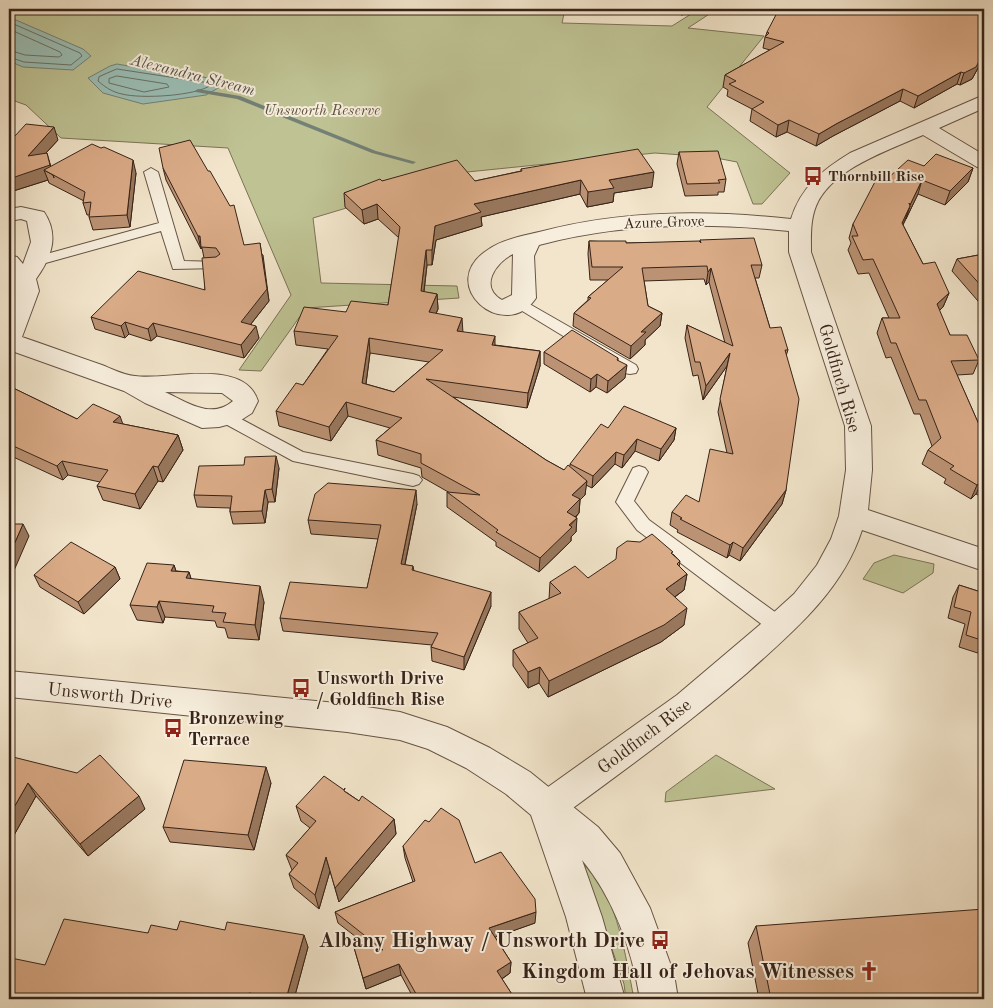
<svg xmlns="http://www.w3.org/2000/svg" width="993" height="1008" font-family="'Old Standard TT',serif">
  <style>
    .green { fill: #bfc394; stroke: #7b7356 }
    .water { fill: #9bbfb6; stroke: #738177 }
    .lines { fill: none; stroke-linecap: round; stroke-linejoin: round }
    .shore { stroke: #697167; stroke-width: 1 }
    .stream { fill: #738177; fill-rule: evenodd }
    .service-casing { stroke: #665445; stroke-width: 2 }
    .minor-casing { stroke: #665445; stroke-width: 2 }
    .tertiary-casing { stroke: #665445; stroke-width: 2 }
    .service { fill: #f7eedd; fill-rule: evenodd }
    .minor { fill: #f7eedd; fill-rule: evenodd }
    .tertiary { fill: #f7eedd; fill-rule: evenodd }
    .wall { fill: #bb9374; stroke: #372318; fill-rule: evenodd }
    .shaded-wall { fill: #99785e; stroke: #372318 }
    .building { fill: #daab87; stroke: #372318; fill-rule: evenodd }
    .labels { text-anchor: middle; stroke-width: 4; stroke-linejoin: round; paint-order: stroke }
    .far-park-label { font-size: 15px; font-style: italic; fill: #60533d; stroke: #f7eedd }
    .far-poi-label { font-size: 15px; font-weight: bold; fill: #372318; stroke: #f7eedd; text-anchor: start }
    .far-street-label { font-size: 15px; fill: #372318; stroke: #f7eedd }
    .far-water-label { font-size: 16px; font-style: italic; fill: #555247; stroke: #f7eedd }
    .street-label { font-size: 18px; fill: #372318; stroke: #f7eedd }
    .poi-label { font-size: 18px; font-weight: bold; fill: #372318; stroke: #f7eedd; text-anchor: start }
    .near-poi-label { font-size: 21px; font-weight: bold; fill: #372318; stroke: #f7eedd; text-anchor: end }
  </style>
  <rect width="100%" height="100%" fill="#f2e5cb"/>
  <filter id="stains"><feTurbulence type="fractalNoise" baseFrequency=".004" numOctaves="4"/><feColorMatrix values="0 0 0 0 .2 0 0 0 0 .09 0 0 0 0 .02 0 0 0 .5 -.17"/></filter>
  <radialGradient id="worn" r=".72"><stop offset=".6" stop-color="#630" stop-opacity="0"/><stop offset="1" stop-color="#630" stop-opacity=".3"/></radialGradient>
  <path class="green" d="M 9,9 L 565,9 L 562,23 L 672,26 L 699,9 L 717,9 L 688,28 L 764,36 L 707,107 L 790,173 L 762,204 L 753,204 L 737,162 L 711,157 L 655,153 L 467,172 L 313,218 L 321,283 L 457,286 L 459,298 L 306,308 L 261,371 L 239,370 L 291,295 L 228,148 L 61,138 L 26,105 L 9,99 Z
    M 894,555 L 934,564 L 933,573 L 903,593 L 863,579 L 874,563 Z
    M 716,755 L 775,789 L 665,802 L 666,792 Z
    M 589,865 C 618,903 625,953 634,999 L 626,999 L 624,984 L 584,868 Z"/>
  <path class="water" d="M 9,17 L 83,49 L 91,56 L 73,70 L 23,67 L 9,61 Z
    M 117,64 C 151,71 186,73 220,80 L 220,87 L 206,95 L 143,104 L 103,93 L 88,78 L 110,66 Z"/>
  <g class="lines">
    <path class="shore" d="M 9,22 L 80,53 L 82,56 L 71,65 L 24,62 L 9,57
      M 9,29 L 60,52 L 62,55 L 59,57 L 25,55 L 9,50
      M 117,69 L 209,83 L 211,85 C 196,96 141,99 122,94 C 112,92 105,87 98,81 L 99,77 Z
      M 117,76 L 167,84 L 169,87 L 144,92 L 109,83 L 109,79 Z"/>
    <path class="stream" d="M 198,89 L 240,96 L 376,151 L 416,162 L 413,164 L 372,153 L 237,99 L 196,92 L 195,91 Z"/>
    <g class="service-casing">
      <path id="service" d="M 151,168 L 158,172 L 184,261 L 219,262 L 221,265 L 219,268 L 173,269 L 161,231 L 42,264 L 32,264 L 30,261 L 32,258 L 159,223 L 144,172 Z
        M 519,298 L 636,365 L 638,369 L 636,373 L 630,374 L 624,373 L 514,306 L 512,303 L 514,300 Z
        M 226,411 L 303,452 L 413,474 L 419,476 L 422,480 L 419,484 L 413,486 L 293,461 L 220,421 L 218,417 L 220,413 Z
        M 639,466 L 645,468 L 648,472 L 634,501 L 649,520 L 786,620 L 789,626 L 786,632 L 779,634 L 772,632 L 637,530 L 616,502 L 633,468 Z"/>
    </g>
    <g class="minor-casing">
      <path id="minor" d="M 984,95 L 984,108 L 939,128 L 984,155 L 984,169 L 977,167 L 923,135 C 889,150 831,169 816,206 C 810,221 811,237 811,252 L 871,426 L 872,470 L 868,510 L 984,549 L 984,571 L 862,530 C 843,590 793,632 747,673 C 687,725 622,772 558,819 L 546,824 L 534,819 L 529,808 L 534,797 L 677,695 L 762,623 L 794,594 L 817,565 L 831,539 L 839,516 L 846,470 L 845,426 L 789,252 L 789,231 C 705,222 621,223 539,245 L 534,256 L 536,298 C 505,345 433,284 489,249 C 504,239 523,236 539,232 C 622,210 706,210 791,219 C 801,187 822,170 850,153 ZM 513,254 L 512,295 L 502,300 C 479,287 495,263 513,254 Z
        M 21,207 L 44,212 C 60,236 51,258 36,279 L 39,291 L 22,337 C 49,346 75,356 102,365 C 112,369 124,375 135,376 C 167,381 244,357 258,401 L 252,413 L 238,422 L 219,427 L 202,428 L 145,403 L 124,391 L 9,350 L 9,309 L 15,291 L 14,281 L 9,275 L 9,255 L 17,257 L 23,264 L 31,242 L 27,221 L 21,219 L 9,221 L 9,209 ZM 165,392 L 222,393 L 233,401 C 211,420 187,402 165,392 Z"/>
    </g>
    <g class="tertiary-casing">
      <path id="tertiary" d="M 9,671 L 347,704 L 400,712 L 447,727 L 490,748 L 530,772 L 598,827 L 620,853 L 650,908 L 674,974 L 678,999 L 640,999 C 632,950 614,899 582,860 L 602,917 L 625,999 L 587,999 L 566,917 L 531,815 L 506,794 L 466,768 L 428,749 L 400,740 L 347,732 L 9,697 Z"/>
    </g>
    <use href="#service" class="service"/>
    <use href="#minor" class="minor"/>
    <use href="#tertiary" class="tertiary"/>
  </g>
  <path class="wall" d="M 664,9 L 693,9 L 682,15 Z
    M 984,9 L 984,57 L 972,79 L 960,85 L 957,84 L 914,108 L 900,101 L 833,136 L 816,146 L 787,132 L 776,137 L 750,121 L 752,109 L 727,96 L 728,90 L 723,87 L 725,75 L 770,50 L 763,48 L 765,37 L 766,35 L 767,32 Z
    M 9,130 L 14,137 L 58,140 L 46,153 L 51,167 L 136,173 L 130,227 L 93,230 L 89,217 L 90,215 L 87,215 L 83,203 L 84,201 L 49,183 L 48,180 L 10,192 L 9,194 Z
    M 679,152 L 726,179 L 724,192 L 718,192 L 718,195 L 685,196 L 677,164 Z
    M 924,166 L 973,168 L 968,182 L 945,205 L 918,194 L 903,225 L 923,264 L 949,293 L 943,307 L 939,311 L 950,335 L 979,360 L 973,374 L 957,375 L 984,436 L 984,498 L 976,494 L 971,499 L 944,483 L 946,479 L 922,464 L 928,450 L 932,446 L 920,414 L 914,414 L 891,357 L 886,358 L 877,333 L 882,318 L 889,318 L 869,273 L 858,274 L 848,250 L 851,243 L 849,238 L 853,224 L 887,179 Z
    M 163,168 L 244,245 L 263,255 L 269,301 L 251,324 L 259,338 L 244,358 L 157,336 L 151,341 L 129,334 L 125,338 L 95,329 L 91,317 L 205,290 L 204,258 L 202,248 L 201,249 L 166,180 Z
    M 521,169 L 652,187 L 614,193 L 613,202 L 587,207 L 580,194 L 481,217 L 482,226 L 436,240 L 432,265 L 427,265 L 424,292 L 437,294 L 438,309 L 436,314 L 463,332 L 495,345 L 540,351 L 540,366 L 527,408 L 453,397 L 546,460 L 564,470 L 570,466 L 570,464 L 608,428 L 676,428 L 674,440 L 659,461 L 635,451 L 622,468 L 615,464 L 592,488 L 586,485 L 585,495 L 580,500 L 579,513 L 576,517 L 576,532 L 571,537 L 571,541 L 539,572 L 496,546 L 496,542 L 447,507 L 447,492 L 450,493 L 422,477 L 421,468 L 378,455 L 376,440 L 390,428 L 348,416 L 331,441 L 279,426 L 276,411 L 303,385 L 328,349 L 296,345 L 294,331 L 346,312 L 388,305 L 399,238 L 378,219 L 364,224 L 345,207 L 344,193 L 382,181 L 475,181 L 521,171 ZM 370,353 L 429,362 L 394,392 L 366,384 Z
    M 700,240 L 762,265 L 759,278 L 755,278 L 770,328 L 788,350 L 786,356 L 786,490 L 782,504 L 740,561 L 729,555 L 727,558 L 677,532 L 678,530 L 670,525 L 672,512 L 699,502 L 727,453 L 718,412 L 727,366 L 703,400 L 698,375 L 693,376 L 685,338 L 687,325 L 725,343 L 709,282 L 706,285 L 704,279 L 644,281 L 648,306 L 662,313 L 660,326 L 645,340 L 645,345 L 630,359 L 573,326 L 574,313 L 588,300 L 588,297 L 608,280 L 590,280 L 588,254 L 589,241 L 626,243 L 700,242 Z
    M 984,254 L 984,308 L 952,271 L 957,259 Z
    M 544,352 L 618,358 L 618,361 L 625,378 L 607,393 L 596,387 L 590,392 L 544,364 Z
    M 9,386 L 77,419 L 123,424 L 178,435 L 183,450 L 163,482 L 158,481 L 140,509 L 103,500 L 97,486 L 100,482 L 68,475 L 63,480 L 9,455 Z
    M 279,468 L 275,502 L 268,502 L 265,523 L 233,524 L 230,512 L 230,508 L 197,507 L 194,495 Z
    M 417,504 L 405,565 L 413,566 L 414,571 L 491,606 L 464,670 L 432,661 L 431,647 L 432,645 L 283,631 L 280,618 L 367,588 L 378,539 L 311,534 L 308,520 Z
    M 673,554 L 680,561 L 679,567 L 687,574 L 684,590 L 675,597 L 684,625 L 661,642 L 548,697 L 539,683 L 528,688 L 513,666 L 513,650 L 528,643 L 519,629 L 519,612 L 549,599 L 550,582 L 588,578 Z
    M 174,565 L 176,571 L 189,572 L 191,579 L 264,602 L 259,640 L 228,638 L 225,628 L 217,627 L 215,621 L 165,617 L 163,623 L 137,620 L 130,605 Z
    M 115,567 L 120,579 L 84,614 L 40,587 L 34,575 Z
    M 959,585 L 984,593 L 984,655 L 959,647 L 965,624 L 948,618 L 953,597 Z
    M 9,756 L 145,809 L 88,856 L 36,796 L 9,844 Z
    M 271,783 L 254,850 L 170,842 L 163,827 Z
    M 346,792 L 359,801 L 394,819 L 396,834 L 339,902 L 330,871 L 319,909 L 294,888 L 289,874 L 292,870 L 286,855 L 310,828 L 301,821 L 296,806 Z
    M 403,846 L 475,863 L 535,923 L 495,937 L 511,962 L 510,973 L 502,979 L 515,999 L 414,999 L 401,975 L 366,989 L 353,944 L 369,947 L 338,923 L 335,912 L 413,882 L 405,858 Z
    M 756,926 L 984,999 L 759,999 L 748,943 Z
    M 177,930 L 308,947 L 294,999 L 9,999 L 45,965 L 148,933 Z"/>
  <path class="shaded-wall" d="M 683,9 L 693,9 L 682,15 Z
    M 984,52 L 984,57 L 972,79 L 960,85 L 964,73 Z
    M 961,72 L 957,84 L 914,108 L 918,96 Z
    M 903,89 L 900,101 L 833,136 L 816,146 L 819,134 L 836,124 Z
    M 789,120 L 787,132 L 776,137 L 778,125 Z
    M 54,127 L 58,140 L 32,168 L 28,156 Z
    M 47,153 L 54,178 L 53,175 L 44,170 L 48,180 L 10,192 L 9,194 L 9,179 Z
    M 133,160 L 136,173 L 130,227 L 127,215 Z
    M 973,168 L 968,182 L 945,205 L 950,191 Z
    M 654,172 L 652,187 L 614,193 L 613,202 L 587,207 L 588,192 L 609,180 Z
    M 581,180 L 580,194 L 481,217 L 482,226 L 436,240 L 432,265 L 432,250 L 435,226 L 474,204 Z
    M 922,180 L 918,194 L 906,219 L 910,205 Z
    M 377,204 L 378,219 L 364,224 L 362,210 Z
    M 910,206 L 905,220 L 897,237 L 902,223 Z
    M 198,236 L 200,236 L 202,248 L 201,249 Z
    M 260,243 L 269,301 L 243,334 L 241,322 Z
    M 426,250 L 427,265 L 422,306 L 421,291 Z
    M 711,268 L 709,282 L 706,285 L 708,272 Z
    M 949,293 L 943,307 L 931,318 L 937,304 Z
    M 437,294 L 438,309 L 430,327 L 429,312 Z
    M 662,313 L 660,326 L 645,340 L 645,345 L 630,359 L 631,346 L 641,332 Z
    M 462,318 L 463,333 L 457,331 Z
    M 125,322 L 129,334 L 125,338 L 121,326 Z
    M 153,323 L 157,336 L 151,341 L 148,329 Z
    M 256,326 L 259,338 L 244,358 L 241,345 Z
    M 495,336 L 495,351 L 492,345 Z
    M 369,338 L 370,353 L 364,398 L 362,383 Z
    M 540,351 L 540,366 L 527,408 L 528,393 Z
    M 730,353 L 727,366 L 703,400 L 706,386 Z
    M 627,365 L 625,378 L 607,393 L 608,381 Z
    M 597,374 L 596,387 L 590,392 L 591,379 Z
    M 346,402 L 348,416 L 331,441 L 329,427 Z
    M 120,416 L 125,430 L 113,422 Z
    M 676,428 L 674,440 L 659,461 L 661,449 Z
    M 178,435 L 183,450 L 163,482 L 158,467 Z
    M 637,439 L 635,451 L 622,468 L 624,455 Z
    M 616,452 L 615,464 L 592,488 L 593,476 Z
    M 276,456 L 279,468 L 275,502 L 272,489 Z
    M 62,461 L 68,475 L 63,480 L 57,466 Z
    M 153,466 L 158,481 L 140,509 L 135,494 Z
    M 983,480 L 976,494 L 971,499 L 977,485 Z
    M 587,481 L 585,495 L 580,500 L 579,513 L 566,526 L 567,512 L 572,495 Z
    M 265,490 L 268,502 L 265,523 L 262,511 Z
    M 416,490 L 417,504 L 402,578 L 401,564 Z
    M 786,490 L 782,504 L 740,561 L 743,548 Z
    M 577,518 L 576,532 L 571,537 L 571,541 L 539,572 L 540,558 Z
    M 23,524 L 29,536 L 9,582 L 9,556 Z
    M 733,542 L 729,555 L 727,558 L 730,545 Z
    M 174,565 L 179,581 L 171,571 Z
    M 115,567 L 120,579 L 84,614 L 78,602 Z
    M 189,572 L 194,588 L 186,578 Z
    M 687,574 L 684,590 L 662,606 L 666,589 Z
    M 260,586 L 264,602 L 259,640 L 255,625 Z
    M 491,592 L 491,606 L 464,670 L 464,657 Z
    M 159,601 L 165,617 L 163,623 L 157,607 Z
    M 687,608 L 684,625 L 661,642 L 548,697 L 549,681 Z
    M 540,667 L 539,683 L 528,688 L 528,672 Z
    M 266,767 L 271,783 L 254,850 L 248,835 Z
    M 28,783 L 36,796 L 9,844 L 9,816 Z
    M 139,796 L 145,809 L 88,856 L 80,844 Z
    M 394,819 L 396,834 L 339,902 L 335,888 Z
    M 326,857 L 330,871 L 319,909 L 315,895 Z
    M 536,912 L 535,923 L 490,939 L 489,928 Z
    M 304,935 L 308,947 L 294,999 L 286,999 Z
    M 511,962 L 510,973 L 497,982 L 497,971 Z
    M 399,964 L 401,975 L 366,989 L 363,978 Z
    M 249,993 L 252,999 L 247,999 Z"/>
  <path class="building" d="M 779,9 L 984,9 L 984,52 L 976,67 L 964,73 L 961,72 L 918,96 L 903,89 L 836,124 L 819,134 L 789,120 L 778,125 L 752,109 L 764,102 L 729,84 L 736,81 L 725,75 L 784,42 L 765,37 L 769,33 L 767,32 Z
    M 26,124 L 54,127 L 28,156 L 47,153 L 50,165 L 9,179 L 9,130 L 14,137 Z
    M 190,140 L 208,171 L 210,171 L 230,206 L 234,205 L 244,245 L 260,243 L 267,289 L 241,322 L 256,326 L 241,345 L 153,323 L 148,329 L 125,322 L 121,326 L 91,317 L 138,271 L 205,290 L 202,258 L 216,257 L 220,254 L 216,248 L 201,247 L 200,236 L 198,236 L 163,168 L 159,148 Z
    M 92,144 L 101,148 L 104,147 L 133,160 L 127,215 L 89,217 L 91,202 L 83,203 L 85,192 L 44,170 Z
    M 638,149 L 654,172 L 609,180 L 614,188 L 588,192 L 581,180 L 474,204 L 481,212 L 435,226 L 432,250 L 426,250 L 421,291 L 437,294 L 429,312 L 462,318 L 457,331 L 495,336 L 492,345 L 540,351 L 528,393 L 426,379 L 546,460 L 564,470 L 568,465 L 587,481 L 572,495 L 580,499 L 567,512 L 577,518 L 569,525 L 572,527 L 540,558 L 496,532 L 498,530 L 447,492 L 480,495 L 421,463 L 421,454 L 376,440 L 402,418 L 346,402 L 329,427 L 276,411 L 296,383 L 303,385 L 338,336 L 294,331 L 304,307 L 346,312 L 351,301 L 388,305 L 400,227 L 377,204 L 362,210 L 344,193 L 380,179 L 382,181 L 457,160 L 475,181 L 522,171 L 521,169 ZM 369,338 L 443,350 L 394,392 L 362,383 Z
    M 718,151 L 726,179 L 718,180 L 720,183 L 687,184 L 679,152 Z
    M 936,154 L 973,168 L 950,191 L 922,180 L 910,205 L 909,203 L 910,206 L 902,223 L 923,264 L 935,262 L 949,293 L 937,304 L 950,335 L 967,335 L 979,360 L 951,361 L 984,436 L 984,480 L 983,480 L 977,485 L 950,469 L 954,466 L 928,450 L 941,438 L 926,400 L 919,400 L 896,343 L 891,343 L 882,318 L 900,318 L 873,259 L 863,260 L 852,236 L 858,236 L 853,224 L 878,176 L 887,179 L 908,160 L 924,166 Z
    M 754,238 L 762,265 L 751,265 L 770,328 L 781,327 L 788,350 L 785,350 L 799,399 L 786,490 L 743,548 L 733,542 L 730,545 L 680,519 L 682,518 L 672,512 L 686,495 L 699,502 L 710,449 L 733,454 L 720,399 L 730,353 L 706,386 L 700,362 L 695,362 L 687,325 L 733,346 L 711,268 L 708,272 L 707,266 L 642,268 L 648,306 L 662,313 L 641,332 L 646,332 L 631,346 L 574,313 L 591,298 L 588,297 L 623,267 L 592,267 L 589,241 L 626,241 L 626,243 L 699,241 L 701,243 L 700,240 Z
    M 984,254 L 984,289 L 957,259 Z
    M 572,330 L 618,358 L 617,360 L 627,365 L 608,381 L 597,374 L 591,379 L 544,352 Z
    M 9,386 L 77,419 L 93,404 L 120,416 L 113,422 L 178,435 L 158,467 L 153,466 L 135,494 L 97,486 L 108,470 L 62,461 L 57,466 L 9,444 Z
    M 624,406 L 676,428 L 661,449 L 637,439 L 624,455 L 616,452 L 593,476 L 570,464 L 601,424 L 608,428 Z
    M 276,456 L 272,489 L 265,490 L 262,511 L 230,512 L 232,496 L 194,495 L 199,466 L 244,465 L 245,457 Z
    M 328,483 L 416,490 L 401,564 L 413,566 L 412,570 L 491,592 L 464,657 L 431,647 L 438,633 L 280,618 L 290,582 L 367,588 L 381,525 L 308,520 L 315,494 Z
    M 9,524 L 23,524 L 9,556 Z
    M 652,534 L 673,552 L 671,553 L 680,561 L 677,564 L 687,574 L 666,589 L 687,608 L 664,625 L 549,681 L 540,667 L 528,672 L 513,650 L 538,638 L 519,612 L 561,593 L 550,582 L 575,566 L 588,578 L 616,559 L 617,548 L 627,541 L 640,542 Z
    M 71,542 L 115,567 L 78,602 L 34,575 Z
    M 147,563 L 174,565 L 171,571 L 189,572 L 186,578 L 260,586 L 255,625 L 223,622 L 226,613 L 212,612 L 214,606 L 159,601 L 157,607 L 130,605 Z
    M 959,585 L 984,593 L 984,641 L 966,635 L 971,612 L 954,607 Z
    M 100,755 L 139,796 L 80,844 L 28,783 L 9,816 L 9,756 L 77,773 Z
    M 184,760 L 266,767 L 248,835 L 163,827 Z
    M 324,776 L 344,790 L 345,788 L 344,791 L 359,801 L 362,796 L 394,819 L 335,888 L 326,857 L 315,895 L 289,874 L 298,863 L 286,855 L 316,821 L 296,806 Z
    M 441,808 L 459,820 L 475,863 L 501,852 L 535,899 L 536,912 L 489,928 L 511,962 L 497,971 L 515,999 L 419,999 L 399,964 L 363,978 L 353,944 L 383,950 L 335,912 L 415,881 L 403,846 L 425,820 L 429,822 Z
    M 984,909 L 984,999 L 771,999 L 756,926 Z
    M 64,919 L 148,933 L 151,925 L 177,930 L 180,921 L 225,930 L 227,922 L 304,935 L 286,999 L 249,993 L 247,999 L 9,999 L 9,963 L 11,958 L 45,965 Z"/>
  <defs>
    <g id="bus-bare" transform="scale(1.5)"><path d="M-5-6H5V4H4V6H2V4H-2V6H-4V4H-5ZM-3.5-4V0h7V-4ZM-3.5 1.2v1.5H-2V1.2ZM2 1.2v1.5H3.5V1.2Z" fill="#8f2418" stroke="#f7eedd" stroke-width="2.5" paint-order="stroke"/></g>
    <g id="church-bare" transform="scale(1.5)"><path d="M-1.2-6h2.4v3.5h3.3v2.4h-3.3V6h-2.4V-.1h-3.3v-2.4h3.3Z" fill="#8f2418" stroke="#f7eedd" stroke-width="2.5" paint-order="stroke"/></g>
  </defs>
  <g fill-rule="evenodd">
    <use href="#bus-bare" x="813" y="176"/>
    <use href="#bus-bare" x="301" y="688"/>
    <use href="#bus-bare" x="173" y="728"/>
    <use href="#bus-bare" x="660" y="940"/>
    <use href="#church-bare" x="869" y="971"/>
  </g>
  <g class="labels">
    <g class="far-park-label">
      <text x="322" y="115">Unsworth Reserve</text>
    </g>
    <g class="far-poi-label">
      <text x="828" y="181">Thornbill Rise</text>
    </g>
    <g class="far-street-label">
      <text transform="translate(664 222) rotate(-2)" y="5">Azure Grove</text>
    </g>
    <g class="far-water-label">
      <text transform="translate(193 74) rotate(14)" y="6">Alexandra Stream</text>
    </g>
    <g class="street-label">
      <text transform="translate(840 378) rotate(74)" y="6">Goldfinch Rise</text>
      <text transform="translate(110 695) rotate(6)" y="6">Unsworth Drive</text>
      <text transform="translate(644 736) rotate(-37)" y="6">Goldfinch Rise</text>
    </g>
    <g class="poi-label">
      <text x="316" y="684">Unsworth Drive<tspan x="316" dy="21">/ Goldfinch Rise</tspan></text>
      <text x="188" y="724">Bronzewing<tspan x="188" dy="21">Terrace</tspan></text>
    </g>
    <g class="near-poi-label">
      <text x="645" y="947">Albany Highway / Unsworth Drive</text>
      <text x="854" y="978">Kingdom Hall of Jehovas Witnesses</text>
    </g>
  </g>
  <rect width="993" height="1008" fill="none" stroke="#f2e5cb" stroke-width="30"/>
  <rect x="10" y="10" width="973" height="988" fill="none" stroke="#372318" stroke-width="2.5"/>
  <rect x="15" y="15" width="963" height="978" fill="none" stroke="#372318"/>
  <rect width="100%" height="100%" filter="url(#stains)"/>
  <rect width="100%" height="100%" fill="url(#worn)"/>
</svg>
